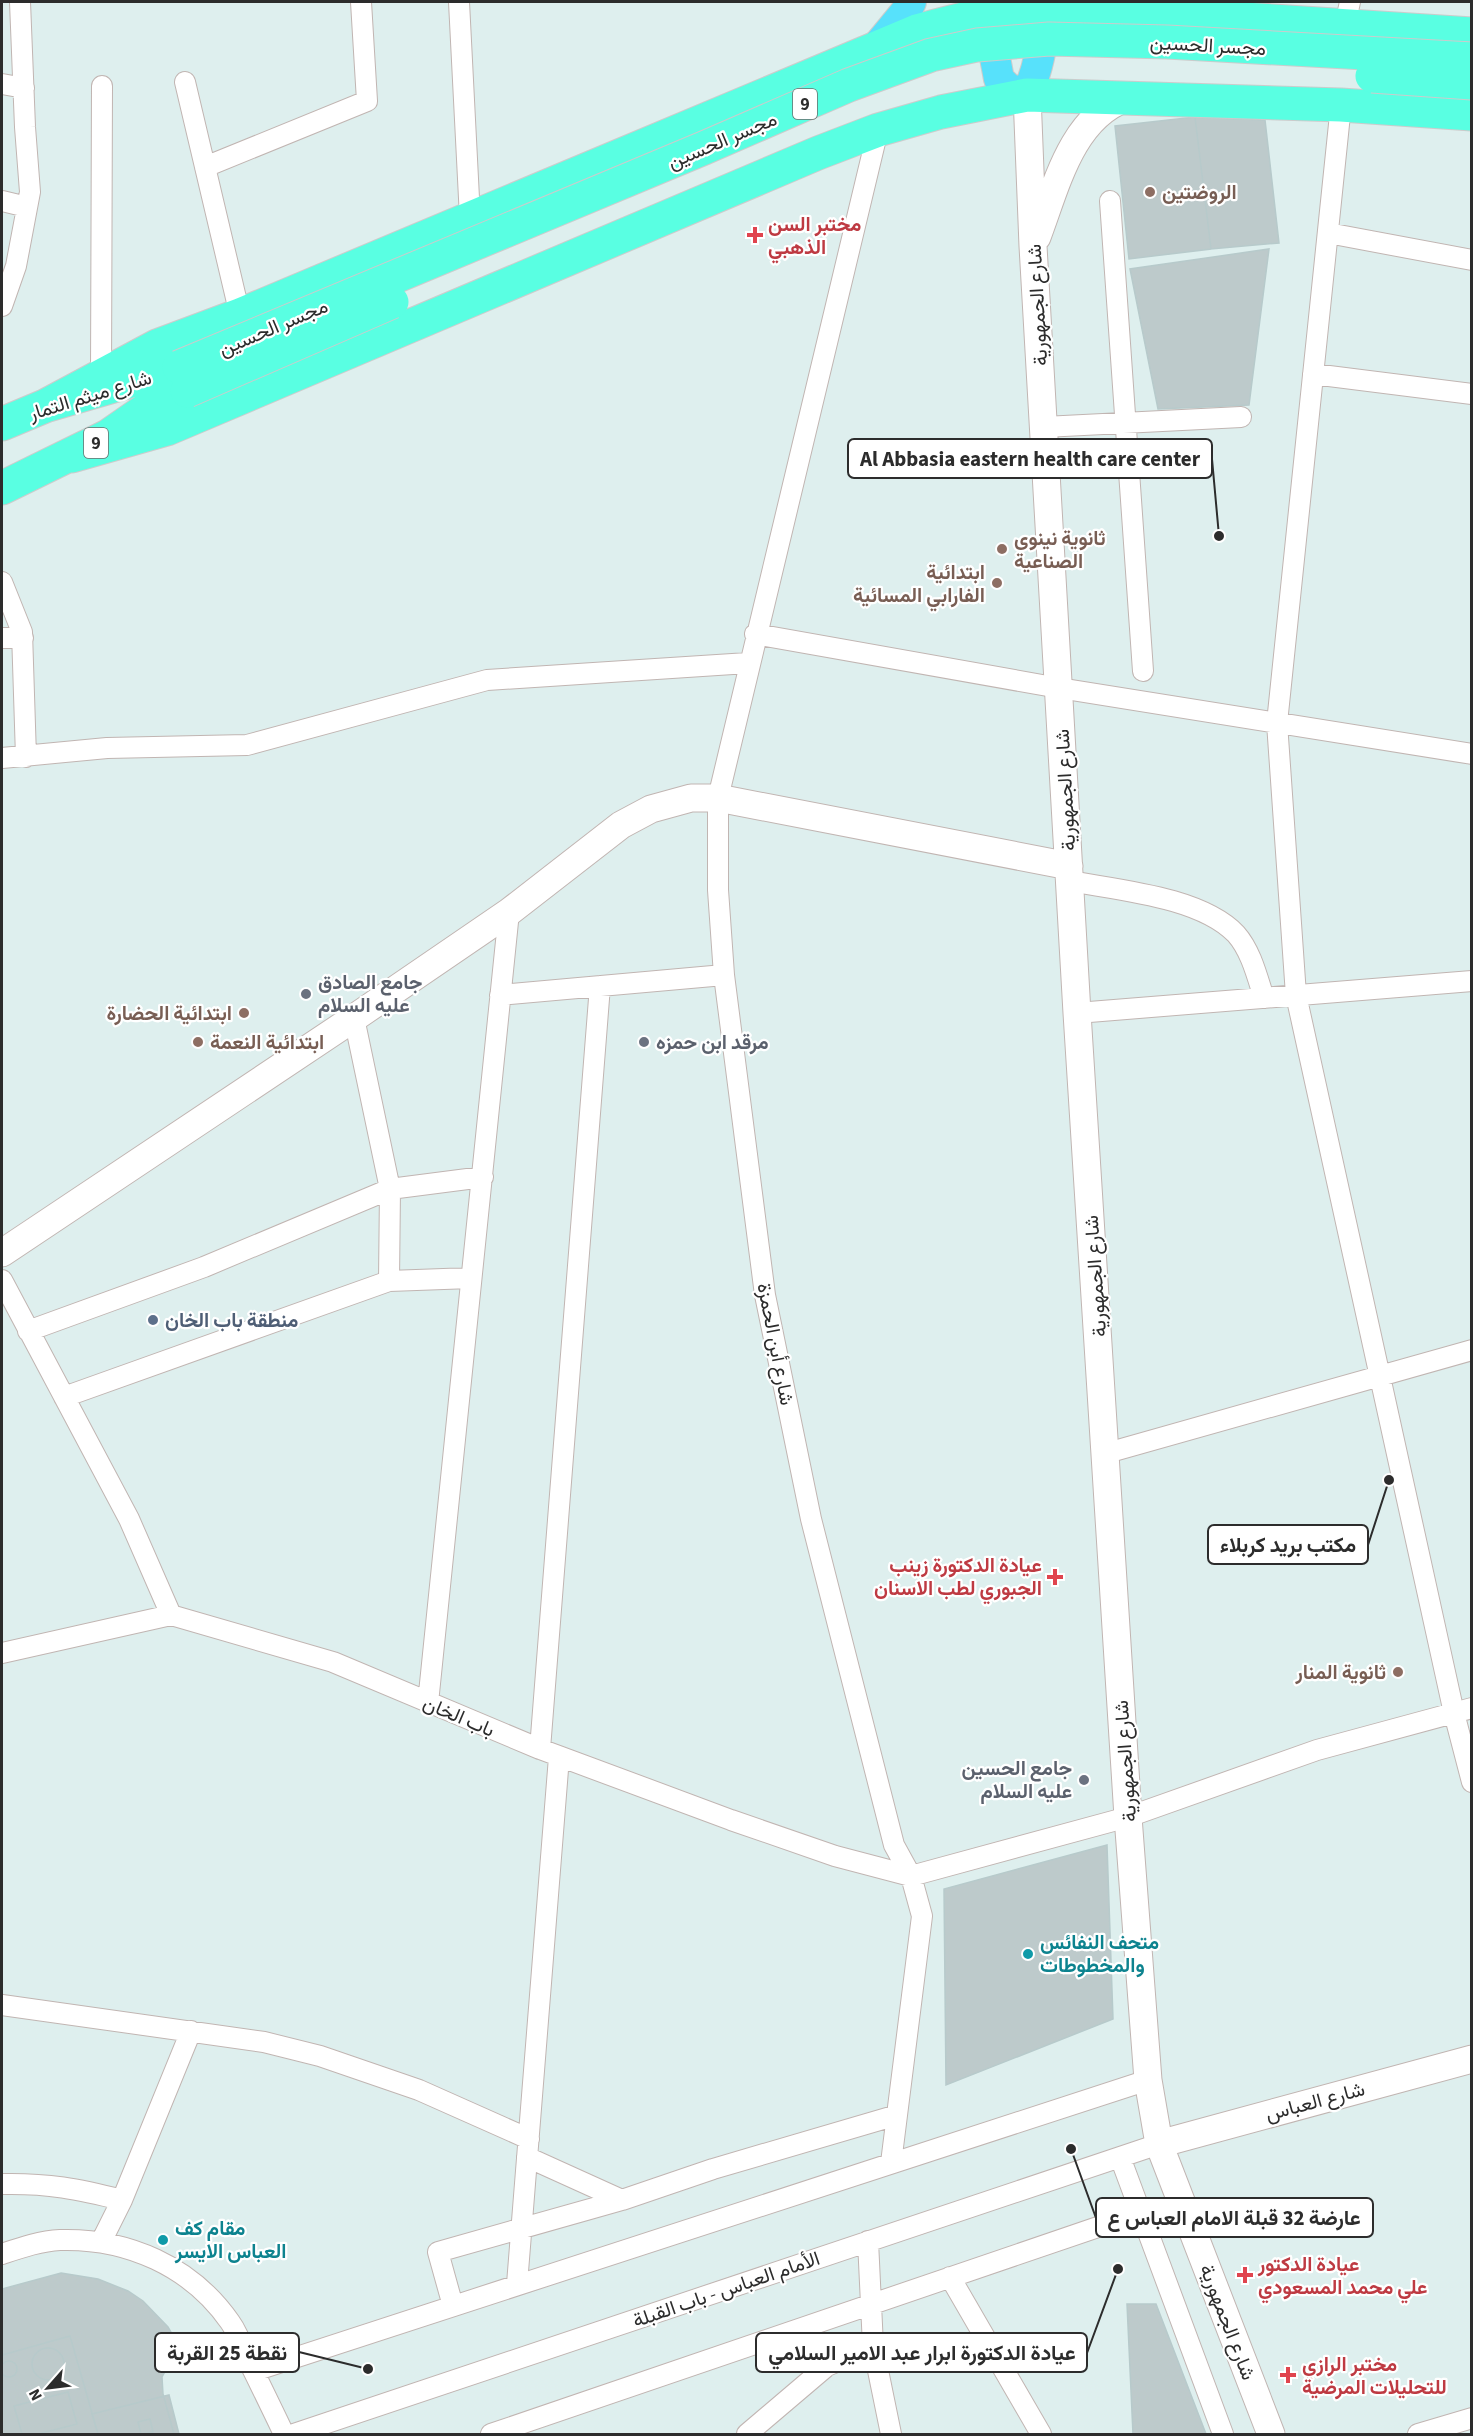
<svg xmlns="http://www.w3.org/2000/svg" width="1473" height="2436" font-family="'Source Sans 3',Vazirmatn,sans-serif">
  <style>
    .building { fill: #bdcacb; stroke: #b7cacb; stroke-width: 1.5 }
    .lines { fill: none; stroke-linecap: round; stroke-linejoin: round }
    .street-casing { stroke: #c1b5b2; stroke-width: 22 }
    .secondary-casing { stroke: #c1b5b2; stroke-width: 29 }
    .primary-casing { stroke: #ccc; stroke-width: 32 }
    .highway-casing { stroke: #ccc; stroke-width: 35 }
    .street { stroke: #fff; stroke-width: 20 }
    .secondary { stroke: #fff; stroke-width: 27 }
    .primary { stroke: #57e1fb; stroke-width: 30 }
    .highway { stroke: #59ffe2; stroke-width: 33 }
    .highway-bridge-casing { stroke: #ccc; stroke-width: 35; stroke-linecap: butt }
    .highway-bridge { stroke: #59ffe2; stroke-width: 33 }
    .education-dot { fill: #8d6e63; stroke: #fff; stroke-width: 2 }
    .health-dot { fill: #e0444e; stroke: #fff; stroke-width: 2 }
    .worship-dot { fill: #6b7280; stroke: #fff; stroke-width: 2 }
    .service-dot { fill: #5c6f8a; stroke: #fff; stroke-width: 2 }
    .culture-dot { fill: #0f9aa8; stroke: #fff; stroke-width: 2 }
    .labels { text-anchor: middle; stroke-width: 4.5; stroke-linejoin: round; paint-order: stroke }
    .shield { fill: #fff; stroke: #6b6b6b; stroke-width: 1.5 }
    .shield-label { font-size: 18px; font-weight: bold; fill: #2c2c2c }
    .street-label { font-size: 20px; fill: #2c2c2c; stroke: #fff }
    .education-label { font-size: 20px; font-weight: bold; fill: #785e54; stroke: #fff; text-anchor: start }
    .health-label { font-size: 20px; font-weight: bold; fill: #be3a42; stroke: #fff; text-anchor: start }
    .worship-label { font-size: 20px; font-weight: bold; fill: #5b616d; stroke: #fff; text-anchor: start }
    .service-label { font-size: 20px; font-weight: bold; fill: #4e5e75; stroke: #fff; text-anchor: start }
    .culture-label { font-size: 20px; font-weight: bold; fill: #0d838f; stroke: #fff; text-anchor: start }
    .leader { fill: none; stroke: #2c2c2c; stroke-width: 2 }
    .callout-dot { fill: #2c2c2c; stroke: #fff; stroke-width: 2 }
    .callout { fill: #fff; stroke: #2c2c2c; stroke-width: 2 }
    .callout-label { font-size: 21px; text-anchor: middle; font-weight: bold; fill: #2c2c2c }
  </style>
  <rect width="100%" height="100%" fill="#deefee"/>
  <path class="building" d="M 1195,117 L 1211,249 L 1129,259 L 1115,126 Z
    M 1195,117 L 1265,120 L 1279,243 L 1211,249 Z
    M 1269,249 L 1249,405 L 1158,409 L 1130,269 Z
    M 1107,1845 L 1113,2019 L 946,2085 L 944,1889 Z
    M 61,2273 L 98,2279 L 128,2291 L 143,2301 L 168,2327 L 185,2357 L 167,2368 L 162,2377 L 163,2394 L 174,2434 L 2,2434 L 2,2289 Z
    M 1127,2304 L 1156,2304 L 1206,2434 L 1133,2434 Z
    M 70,2336 L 98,2434 L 2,2434 L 2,2355 Z
    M32 2364a16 16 0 1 1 32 0a16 16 0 1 1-32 0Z
    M1 2369a8 8 0 1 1 16 0a8 8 0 1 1-16 0Z
    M 68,2392 L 77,2424 L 38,2434 L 22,2434 L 14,2406 Z
    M 169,2395 L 179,2434 L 98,2434 L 92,2414 Z
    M 150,2419 L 153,2432 L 141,2434 L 138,2422 Z
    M 150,2419 L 153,2432 L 141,2434 L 138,2422 Z"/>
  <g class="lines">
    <g class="street-casing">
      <path id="street" d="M 459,2 L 470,218
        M 1345,25 L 1350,2
        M 185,82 L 240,315
        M 2,84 L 24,88
        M 1341,105 L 1277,723 L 1296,995 L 1454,1713 L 1472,1782
        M 878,130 L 718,798 L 718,890 L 724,975 L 765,1295 L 811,1519 L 894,1845 L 911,1876 L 922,1916 L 891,2163
        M 205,167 L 367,101 L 361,2
        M 2,201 L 27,207
        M 1110,201 L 1143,671
        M 1328,233 L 1472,260
        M 2,306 L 16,266 L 30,192 L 25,127 L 20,2
        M 1313,374 L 1472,394
        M 101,375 L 102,86
        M 1044,427 L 1241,417
        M 2,582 L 22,632 L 26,757
        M 755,634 L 1059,688 L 1472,754
        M 2,638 L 23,638
        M 2,758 L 107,748 L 247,745 L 487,680 L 748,663
        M 1070,881 C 1118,890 1201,897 1236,934 C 1251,951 1257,976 1264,998
        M 500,995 L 724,975
        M 1077,1013 L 1472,981
        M 354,1018 L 390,1189 L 389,1281
        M 2,1280 L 129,1519 L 171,1615
        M 28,1331 L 204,1267 L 390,1189 L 483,1177
        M 64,1397 L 389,1281 L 471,1278
        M 1107,1453 L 1472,1350
        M 2,1653 L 171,1615 L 333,1662 L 540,1749 L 731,1820 L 835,1856 L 911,1876 L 1128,1817 L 1317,1750 L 1472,1708
        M 428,1703 L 509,912
        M 540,1749 L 600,986
        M 2,2005 L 264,2042 L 320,2056 L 419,2090 L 529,2139
        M 527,2157 L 622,2200
        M 1120,2157 L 1223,2434
        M 2,2184 C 48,2183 78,2189 122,2200
        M 868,2241 L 873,2346 L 891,2434
        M 101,2242 L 122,2200 L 191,2031
        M 2,2254 C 20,2248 40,2241 60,2240 C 127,2238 191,2266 230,2322 C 238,2333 243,2347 248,2360 C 260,2384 272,2409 284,2434
        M 950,2277 L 1041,2434
        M 517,2284 L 559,1757
        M 453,2306 L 438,2252 L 622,2200 L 713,2169 L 897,2115
        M 254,2371 L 1148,2080
        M 294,2434 L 1159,2144
        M 491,2434 L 1142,2212
        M 747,2434 L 827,2366 L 873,2346
        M 1418,2434 L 1472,2418"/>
    </g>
    <g class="secondary-casing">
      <path id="secondary" d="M 1027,95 L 1033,246 L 1077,1013 L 1128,1817 L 1148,2080 L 1159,2144 L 1271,2434
        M 1037,237 C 1056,187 1071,118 1126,98
        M 2,1253 L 354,1018 L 509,912 L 621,825 L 651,809 L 691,798 L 718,798 L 1069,866
        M 1159,2144 L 1472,2059"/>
    </g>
    <g class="primary-casing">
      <path id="primary" d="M 988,20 L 999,79 L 1008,88 L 1027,95 C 1038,69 1044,45 1043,16
        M 875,49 L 907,10 L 911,2"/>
    </g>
    <g class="highway-casing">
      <path id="highway" d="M 45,406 L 157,346 L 240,315 L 917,31 C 964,18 1012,6 1061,7 L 1472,34
        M 2,424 L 45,406 L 179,367
        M 72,456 L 167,429 L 818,153 L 878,130 L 941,112 L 1027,95 L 1341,105 L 1472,114
        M 2,488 L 108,436 L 154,404 L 187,391"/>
    </g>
    <use href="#street" class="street"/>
    <use href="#secondary" class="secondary"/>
    <use href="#primary" class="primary"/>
    <use href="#highway" class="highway"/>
    <g class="highway-bridge-casing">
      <path id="highway-bridge" d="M 1372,76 L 1472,83
        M 179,367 L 704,148 L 849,85 L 931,55 L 977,45 L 1049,39 L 1167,42 L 1472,59
        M 187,391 L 392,302"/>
    </g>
    <use href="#highway-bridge" class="highway-bridge"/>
  </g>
  <g class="education-dot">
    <circle cx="1150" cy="192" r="6"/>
    <circle cx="1002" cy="549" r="6"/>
    <circle cx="997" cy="583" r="6"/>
    <circle cx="244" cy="1013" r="6"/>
    <circle cx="198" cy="1042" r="6"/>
    <circle cx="1398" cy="1672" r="6"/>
  </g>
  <g class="health-dot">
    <path d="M752 226h6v6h6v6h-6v6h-6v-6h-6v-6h6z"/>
    <path d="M1052 1568h6v6h6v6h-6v6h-6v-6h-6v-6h6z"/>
    <path d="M1242 2266h6v6h6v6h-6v6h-6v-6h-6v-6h6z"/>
    <path d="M1285 2366h6v6h6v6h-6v6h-6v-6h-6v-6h6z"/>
  </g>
  <g class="worship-dot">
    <circle cx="306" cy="994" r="6"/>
    <circle cx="644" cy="1042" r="6"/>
    <circle cx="1084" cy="1780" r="6"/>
  </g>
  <circle class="service-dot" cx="153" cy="1320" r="6"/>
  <g class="culture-dot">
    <circle cx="1028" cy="1954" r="6"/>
    <circle cx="163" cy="2240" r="6"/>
  </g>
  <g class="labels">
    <g class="shield">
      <rect x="793" y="89" width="24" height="30" rx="4.5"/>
      <rect x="84" y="428" width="24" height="30" rx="4.5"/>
    </g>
    <g class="shield-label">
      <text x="805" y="110">9</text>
      <text x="96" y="449">9</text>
    </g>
    <g class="street-label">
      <text transform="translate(1208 45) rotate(3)" y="7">مجسر الحسين</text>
      <text transform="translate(722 140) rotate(-23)" y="7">مجسر الحسين</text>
      <text transform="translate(1037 305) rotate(-93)" y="7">شارع الجمهورية</text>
      <text transform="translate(273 327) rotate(-23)" y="7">مجسر الحسين</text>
      <text transform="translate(90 395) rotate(-17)" y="7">شارع ميثم التمار</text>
      <text transform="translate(1065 790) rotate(-93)" y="7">شارع الجمهورية</text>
      <text transform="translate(1095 1276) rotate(-94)" y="7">شارع الجمهورية</text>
      <text transform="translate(776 1344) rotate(79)" y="7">شارع أبن الحمزة</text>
      <text transform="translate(459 1716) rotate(23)" y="7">باب الخان</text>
      <text transform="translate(1125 1761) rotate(-94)" y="7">شارع الجمهورية</text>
      <text transform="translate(1315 2101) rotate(-15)" y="7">شارع العباس</text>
      <text transform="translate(726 2289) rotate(-19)" y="7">الأمام العباس - باب القبلة</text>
      <text transform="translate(1228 2322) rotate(69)" y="7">شارع الجمهورية</text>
    </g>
    <g class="education-label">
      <text x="1162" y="199">الروضتين</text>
      <text x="1014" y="545">ثانوية نينوى<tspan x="1014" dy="23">الصناعية</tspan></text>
      <text x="985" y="579" text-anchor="end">ابتدائية<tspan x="985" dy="23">الفارابي المسائية</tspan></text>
      <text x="232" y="1020" text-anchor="end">ابتدائية الحضارة</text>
      <text x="210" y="1049">ابتدائية النعمة</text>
      <text x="1386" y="1679" text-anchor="end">ثانوية المنار</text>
    </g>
    <g class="health-label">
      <text x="768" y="231">مختبر السن<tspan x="768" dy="23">الذهبي</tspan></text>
      <text x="1042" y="1572" text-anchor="end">عيادة الدكتورة زينب<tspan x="1042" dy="23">الجبوري لطب الاسنان</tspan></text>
      <text x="1258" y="2271">عيادة الدكتور<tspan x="1258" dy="23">علي محمد المسعودي</tspan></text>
      <text x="1302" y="2371">مختبر الرازي<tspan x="1302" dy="23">للتحليلات المرضية</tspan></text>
    </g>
    <g class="worship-label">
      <text x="318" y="989">جامع الصادق<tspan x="318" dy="23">عليه السلام</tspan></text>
      <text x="656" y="1049">مرقد ابن حمزه</text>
      <text x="1072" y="1775" text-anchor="end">جامع الحسين<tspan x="1072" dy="23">عليه السلام</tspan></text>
    </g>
    <g class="service-label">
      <text x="165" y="1327">منطقة باب الخان</text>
    </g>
    <g class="culture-label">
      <text x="1040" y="1949">متحف النفائس<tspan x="1040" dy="23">والمخطوطات</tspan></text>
      <text x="175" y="2235">مقام كف<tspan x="175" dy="23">العباس الايسر</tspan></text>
    </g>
  </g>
  <path class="leader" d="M1219 536L1212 459M1389 1480L1368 1545M1071 2149L1096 2218M368 2369L299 2352M1118 2269L1087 2353"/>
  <g class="callout-dot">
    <circle cx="1219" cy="536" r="6"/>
    <circle cx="1389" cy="1480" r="6"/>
    <circle cx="1071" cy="2149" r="6"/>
    <circle cx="368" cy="2369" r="6"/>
    <circle cx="1118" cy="2269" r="6"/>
  </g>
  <g class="callout">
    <rect x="848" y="439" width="364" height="39" rx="6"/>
    <rect x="1208" y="1525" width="160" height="39" rx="6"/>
    <rect x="1096" y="2198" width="277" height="39" rx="6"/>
    <rect x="155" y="2333" width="144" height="39" rx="6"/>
    <rect x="756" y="2333" width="331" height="39" rx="6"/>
  </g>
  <g class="callout-label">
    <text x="1030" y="466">Al Abbasia eastern health care center</text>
    <text x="1288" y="1552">مكتب بريد كربلاء</text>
    <text x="1234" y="2225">عارضة 32 قبلة الامام العباس ع</text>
    <text x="227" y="2360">نقطة 25 القربة</text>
    <text x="922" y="2360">عيادة الدكتورة ابرار عبد الامير السلامي</text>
  </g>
  <rect width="1473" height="2436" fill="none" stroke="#2c2c2c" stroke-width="6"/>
  <g transform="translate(48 2388) rotate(242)" stroke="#ffffff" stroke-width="4.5" paint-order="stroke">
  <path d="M0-4.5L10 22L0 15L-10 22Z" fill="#2c2c2c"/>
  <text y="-9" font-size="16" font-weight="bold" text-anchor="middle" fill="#2c2c2c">N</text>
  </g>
</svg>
